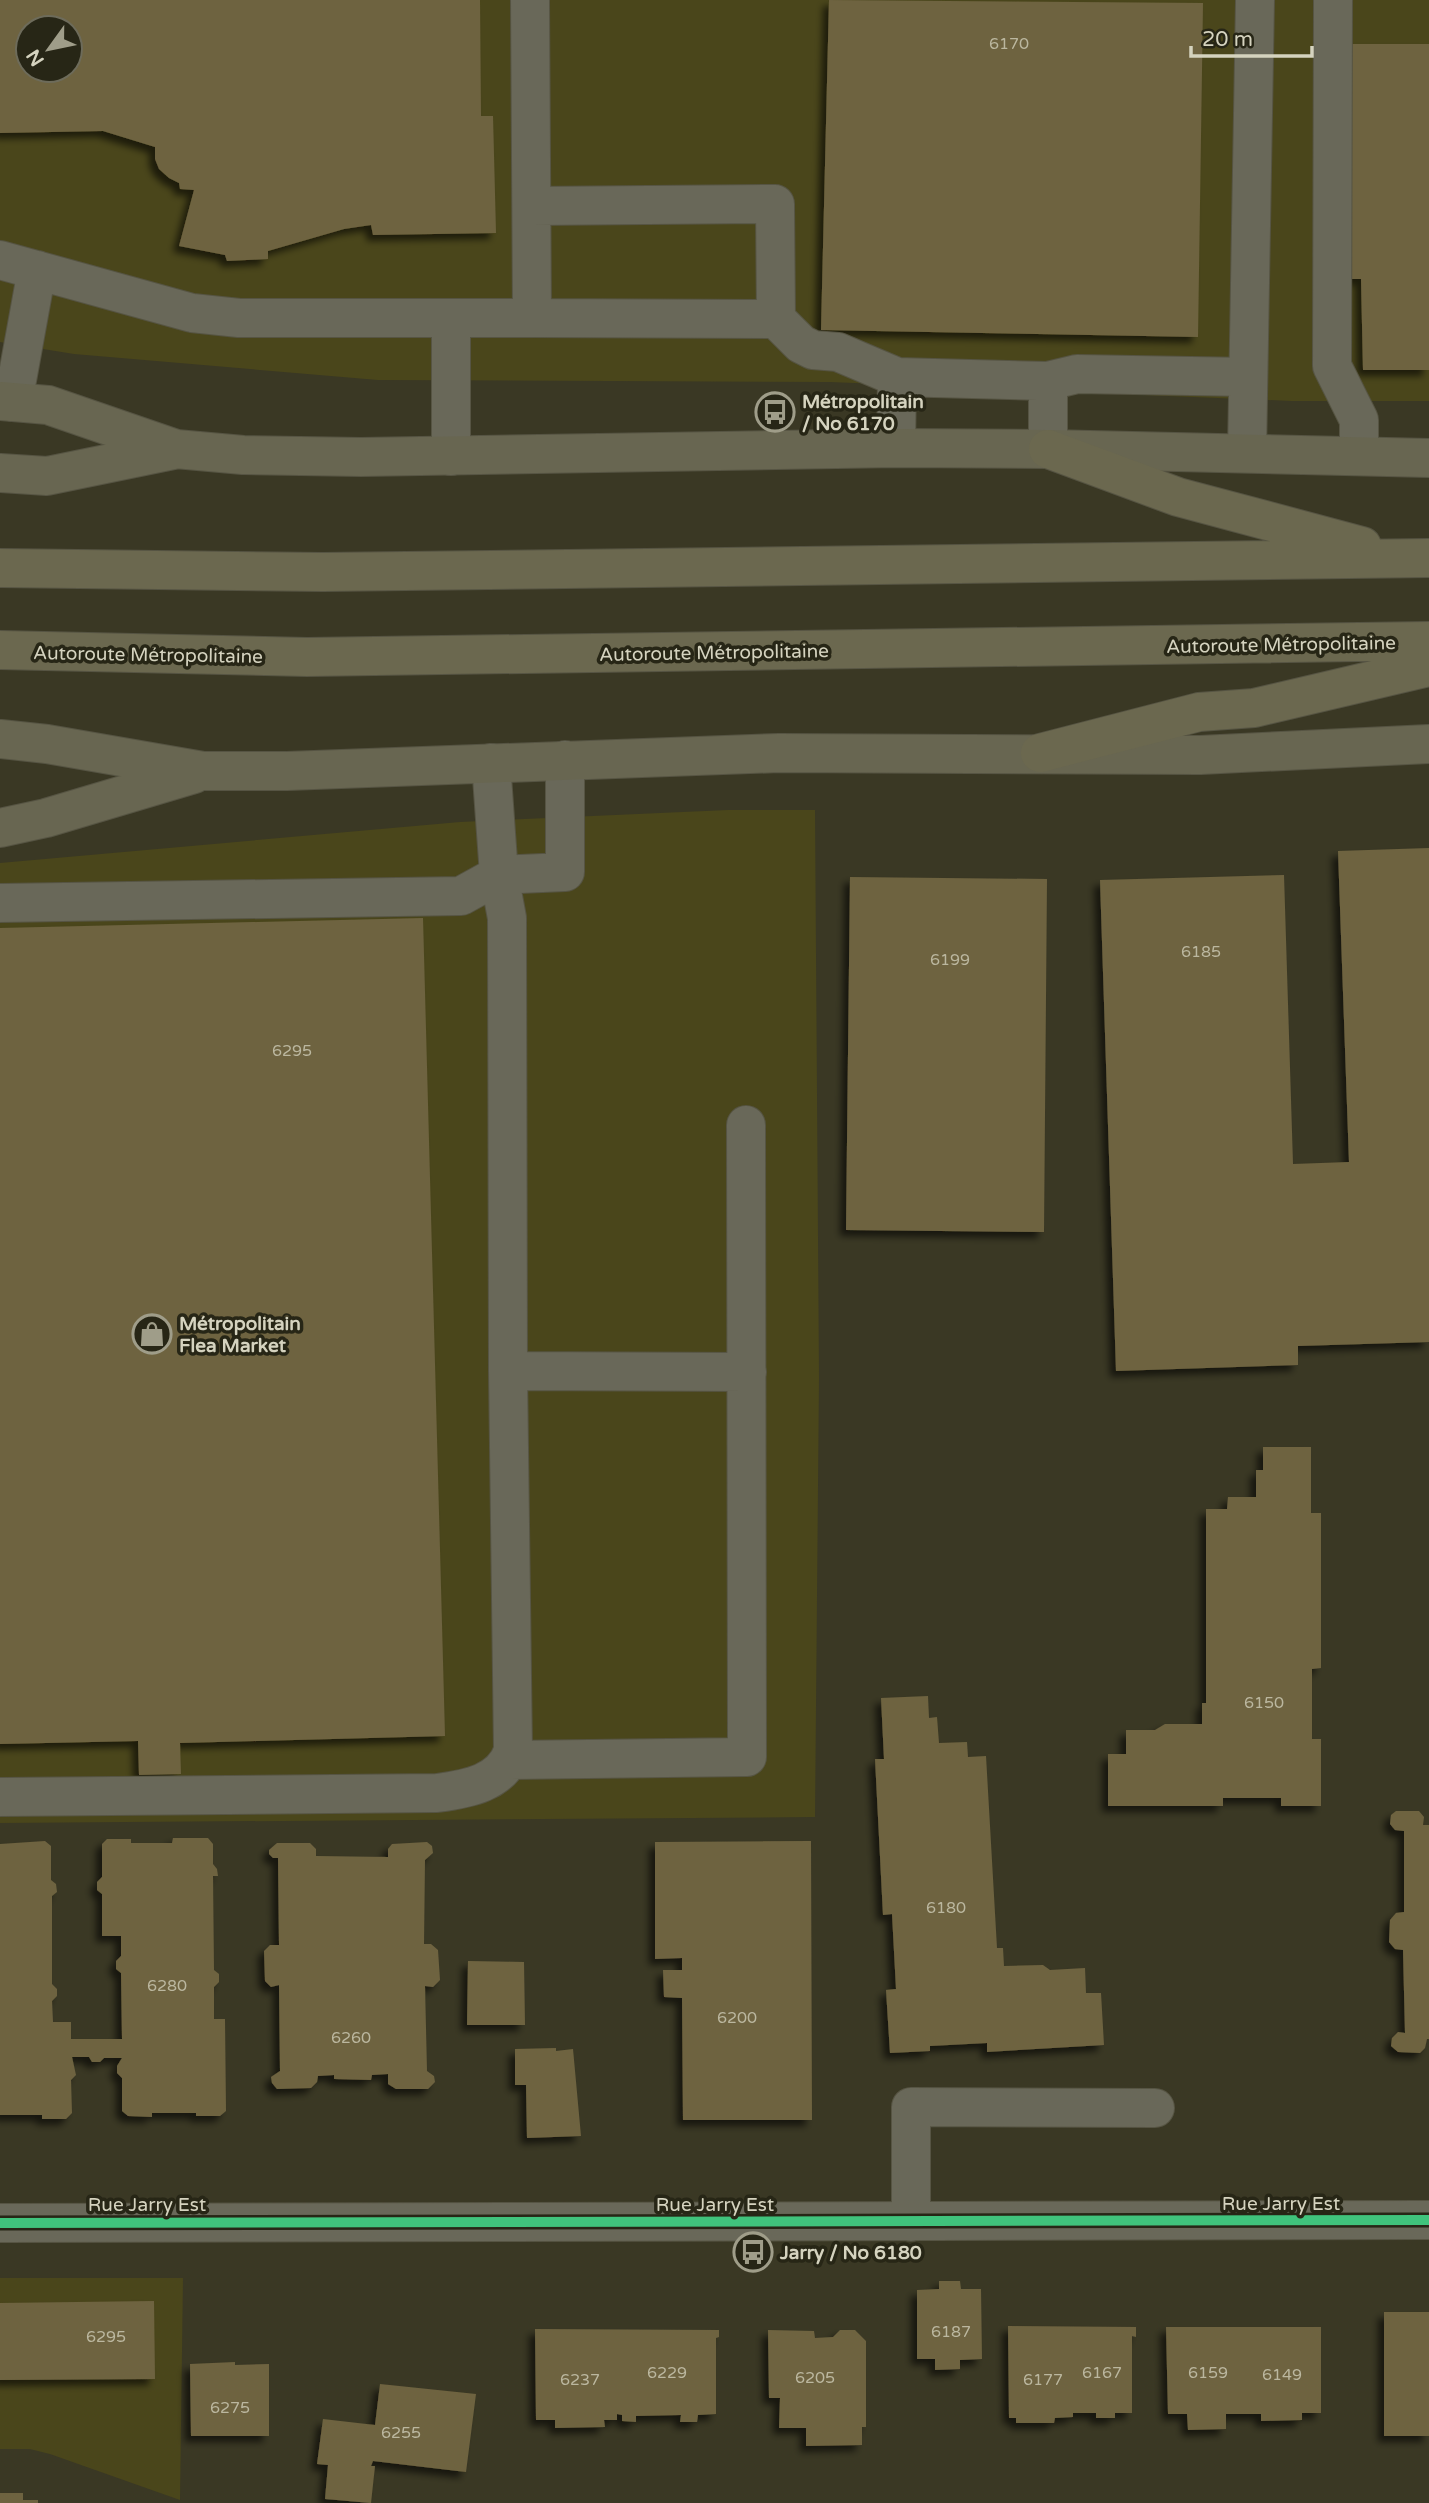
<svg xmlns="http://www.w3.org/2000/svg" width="1429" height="2503" font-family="'Varela Round',sans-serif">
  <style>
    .built { fill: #4a461b; fill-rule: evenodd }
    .building { fill: #6e6340; fill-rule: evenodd; filter: url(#shadow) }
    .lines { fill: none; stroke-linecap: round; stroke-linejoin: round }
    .minor-casing { stroke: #565443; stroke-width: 40 }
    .major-casing { stroke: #565443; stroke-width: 40 }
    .highway-casing { stroke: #565443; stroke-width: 40 }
    .minor { stroke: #696859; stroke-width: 38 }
    .major { stroke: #686651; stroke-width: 38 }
    .highway { stroke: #6b684f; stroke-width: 38 }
    .cycleway-casing { stroke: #272616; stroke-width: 15 }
    .cycleway { stroke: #40c37c; stroke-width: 10 }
    .labels { text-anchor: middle; stroke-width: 7; stroke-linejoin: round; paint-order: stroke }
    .number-label { font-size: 16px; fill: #bbb79f }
    .poi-label { font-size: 19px; font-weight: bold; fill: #d5d3bf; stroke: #272616; text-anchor: start }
    .street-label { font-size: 19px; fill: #d5d3bf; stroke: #272616 }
  </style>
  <defs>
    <filter id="shadow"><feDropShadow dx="-6" dy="6" stdDeviation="3.5" flood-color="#0009"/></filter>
  </defs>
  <rect width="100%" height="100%" fill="#3a3824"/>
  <path class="built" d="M 0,0 L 1429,0 L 1429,401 L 1292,401 L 830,382 L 378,380 L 74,354 L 0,342 ZM 28,28 L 70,28 L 70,70 L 28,70 Z
    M 728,810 L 815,810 L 819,1377 L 815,1817 L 0,1823 L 0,863 L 460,822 Z
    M 0,2278 L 183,2278 L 180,2500 L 50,2454 L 30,2449 L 0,2449 Z"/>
  <path class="building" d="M 0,0 L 480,0 L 481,116 L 493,116 L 496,233 L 373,235 L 371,225 L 344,229 L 268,251 L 268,259 L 247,260 L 227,261 L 225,255 L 179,246 L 194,190 L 180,189 L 179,183 L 169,178 L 159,169 L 155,159 L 155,147 L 103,131 L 0,133 ZM 28,28 L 70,28 L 70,70 L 28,70 Z
    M 829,0 L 1203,3 L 1198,337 L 821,330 Z
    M 1341,44 L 1429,44 L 1429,370 L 1363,370 L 1361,279 L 1343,279 Z
    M 1429,848 L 1429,1342 L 1298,1346 L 1298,1365 L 1116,1371 L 1100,880 L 1284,875 L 1293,1164 L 1349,1162 L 1338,851 Z
    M 850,877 L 1047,879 L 1044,1232 L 846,1230 Z
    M 423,918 L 445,1736 L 180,1743 L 181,1774 L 139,1775 L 138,1741 L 0,1744 L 0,928 Z
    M 1263,1447 L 1311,1447 L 1311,1513 L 1321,1513 L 1321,1668 L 1312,1669 L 1312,1739 L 1321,1739 L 1321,1806 L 1281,1806 L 1281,1798 L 1223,1798 L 1223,1806 L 1108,1806 L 1108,1754 L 1126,1754 L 1126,1730 L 1155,1730 L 1165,1724 L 1202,1724 L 1202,1703 L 1206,1703 L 1206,1509 L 1227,1509 L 1228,1497 L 1256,1497 L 1256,1470 L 1263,1470 Z
    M 928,1696 L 929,1718 L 937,1717 L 939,1743 L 967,1742 L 968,1757 L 986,1756 L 997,1948 L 1003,1948 L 1004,1966 L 1043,1965 L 1050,1970 L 1085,1968 L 1086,1993 L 1101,1993 L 1104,2045 L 987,2052 L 987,2043 L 930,2046 L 930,2051 L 890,2053 L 886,1990 L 896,1989 L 892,1914 L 883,1915 L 875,1759 L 884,1759 L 881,1698 Z
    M 1396,1811 L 1419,1811 L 1424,1817 L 1423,1825 L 1429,1825 L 1429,2039 L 1427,2039 L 1425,2048 L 1420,2053 L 1398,2052 L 1391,2046 L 1392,2038 L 1398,2032 L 1405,2033 L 1403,1950 L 1395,1949 L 1389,1942 L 1390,1920 L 1396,1913 L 1404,1912 L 1404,1831 L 1395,1830 L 1390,1824 L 1391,1815 Z
    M 173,1838 L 208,1838 L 213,1844 L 213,1864 L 217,1869 L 218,1876 L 213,1876 L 214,1970 L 219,1974 L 219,1982 L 214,1987 L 214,2019 L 225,2019 L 226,2111 L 220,2116 L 196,2116 L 196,2113 L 152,2113 L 152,2117 L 128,2116 L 122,2111 L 122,2078 L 117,2073 L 117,2066 L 122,2058 L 104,2058 L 100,2062 L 92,2062 L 89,2057 L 72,2057 L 76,2075 L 71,2080 L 72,2113 L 66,2119 L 42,2119 L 42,2115 L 0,2115 L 0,1844 L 45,1841 L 51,1846 L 51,1880 L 56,1884 L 57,1892 L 52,1896 L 52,1984 L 57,1989 L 57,1996 L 52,2001 L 53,2022 L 71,2022 L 71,2039 L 122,2039 L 121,1973 L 116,1969 L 116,1961 L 121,1956 L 121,1936 L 102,1936 L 102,1894 L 97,1890 L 97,1882 L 102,1877 L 102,1844 L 107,1839 L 131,1839 L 131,1843 L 172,1843 Z
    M 811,1841 L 812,2120 L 683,2120 L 682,1998 L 664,1997 L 663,1970 L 682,1970 L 682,1958 L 655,1959 L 655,1842 Z
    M 427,1842 L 432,1846 L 433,1853 L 425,1860 L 424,1944 L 431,1944 L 438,1950 L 440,1980 L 433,1987 L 425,1986 L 427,2071 L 434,2076 L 435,2082 L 428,2089 L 396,2089 L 388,2084 L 388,2074 L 372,2075 L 371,2080 L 334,2079 L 334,2075 L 318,2076 L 317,2082 L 311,2088 L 277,2089 L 272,2083 L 271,2077 L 280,2071 L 279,1985 L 271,1987 L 265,1981 L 264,1951 L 270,1945 L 279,1945 L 278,1858 L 273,1858 L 269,1854 L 269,1850 L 277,1843 L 310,1843 L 316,1849 L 316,1856 L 388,1857 L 388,1849 L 392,1844 Z
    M 468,1961 L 524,1962 L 525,2025 L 467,2025 Z
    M 556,2048 L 556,2051 L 573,2049 L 581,2136 L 527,2138 L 526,2085 L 515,2085 L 515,2049 Z
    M 939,2281 L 960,2281 L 961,2289 L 981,2289 L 982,2359 L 960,2360 L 960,2369 L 935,2370 L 935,2359 L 917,2359 L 917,2290 L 939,2289 Z
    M 154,2301 L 155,2379 L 0,2380 L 0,2303 Z
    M 1384,2312 L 1429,2312 L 1429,2436 L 1384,2436 Z
    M 1008,2326 L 1136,2327 L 1136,2337 L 1132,2336 L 1132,2413 L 1115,2413 L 1115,2418 L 1096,2418 L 1096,2413 L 1073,2413 L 1073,2417 L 1055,2418 L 1054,2423 L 1016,2423 L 1016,2418 L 1009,2418 Z
    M 1166,2327 L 1321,2327 L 1321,2413 L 1302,2413 L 1302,2420 L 1261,2421 L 1261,2414 L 1226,2414 L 1226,2429 L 1188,2430 L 1187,2414 L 1168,2414 Z
    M 535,2329 L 719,2330 L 719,2337 L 716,2338 L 716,2414 L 698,2415 L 697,2422 L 680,2422 L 681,2415 L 636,2416 L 636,2422 L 622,2421 L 622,2415 L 617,2414 L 617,2420 L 604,2420 L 605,2427 L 555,2428 L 555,2420 L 536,2420 Z
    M 768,2330 L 814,2331 L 815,2338 L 833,2337 L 840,2330 L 855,2330 L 866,2341 L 866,2427 L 862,2427 L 862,2445 L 806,2446 L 806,2428 L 779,2428 L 780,2398 L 769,2398 Z
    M 235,2362 L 235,2365 L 269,2364 L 269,2436 L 191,2436 L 190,2364 Z
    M 380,2384 L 476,2394 L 466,2472 L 373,2461 L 371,2466 L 375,2466 L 371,2503 L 325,2499 L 328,2465 L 317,2464 L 323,2419 L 375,2425 Z
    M 0,2493 L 23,2493 L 23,2500 L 38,2500 L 38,2503 L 0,2503 Z"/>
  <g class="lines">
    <g class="minor-casing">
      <path id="minor" d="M 1333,0 L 1332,366 L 1359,420 L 1359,456
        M 532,206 L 775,204 L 776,319 L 532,318
        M 0,260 L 192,313 L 239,318 L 451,318 L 451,456
        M 451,318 L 532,318 L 530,0
        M 776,319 L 801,344 L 813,350 L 838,352 L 897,377
        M 13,402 L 37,270
        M 896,448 L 897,377 L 1048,381 L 1077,374 L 1248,377
        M 1048,449 L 1048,381
        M 1247,453 L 1255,0
        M 0,903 L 461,896 L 499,875 L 565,872 L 565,760
        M 508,1371 L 747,1372
        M 510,1760 L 747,1757 L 746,1125
        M 0,1797 L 437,1793 C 468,1789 502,1783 513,1751 L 508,1371 L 507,918 L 499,875 L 491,763
        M 911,2222 L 911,2107 L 1155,2108
        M 0,2223 L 1429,2220"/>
    </g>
    <g class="major-casing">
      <path id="major" d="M 0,401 L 48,405 L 176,449 L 243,455 L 361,457 L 896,448 L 1048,449 L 1429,458
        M 0,473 L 47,476 L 174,450
        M 0,739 L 47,744 L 203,771 L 287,771 L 779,753 L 1200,755 L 1429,744
        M 0,828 L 46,818 L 194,774"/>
    </g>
    <g class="highway-casing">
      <path id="highway" d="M 1048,449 L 1178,497 L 1362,546
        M 0,568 L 323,572 L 1429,558
        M 0,650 L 307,657 L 1429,641
        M 1040,753 L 1199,712 L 1254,708 L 1429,667"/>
    </g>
    <use href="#minor" class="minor"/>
    <use href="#major" class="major"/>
    <use href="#highway" class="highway"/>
    <g class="cycleway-casing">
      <path id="cycleway" d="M 0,2223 L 1429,2220"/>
    </g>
    <use href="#cycleway" class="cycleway"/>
  </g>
  <defs>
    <g id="bus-ring" transform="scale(2.0125)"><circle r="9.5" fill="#272616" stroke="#9f9d89" stroke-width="1.5"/><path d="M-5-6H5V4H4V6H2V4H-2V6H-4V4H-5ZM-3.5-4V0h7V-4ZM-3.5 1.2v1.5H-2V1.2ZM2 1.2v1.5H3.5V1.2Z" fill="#9f9d89"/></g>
    <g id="shop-ring" transform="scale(2.0125)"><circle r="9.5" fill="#272616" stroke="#9f9d89" stroke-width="1.5"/><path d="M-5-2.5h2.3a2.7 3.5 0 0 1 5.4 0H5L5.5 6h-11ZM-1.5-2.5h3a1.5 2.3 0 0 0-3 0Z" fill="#9f9d89"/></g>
  </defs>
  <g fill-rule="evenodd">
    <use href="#bus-ring" x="775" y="412"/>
    <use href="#shop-ring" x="152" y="1334"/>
    <use href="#bus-ring" x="753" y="2252"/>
  </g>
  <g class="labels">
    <g class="number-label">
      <text x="1009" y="49">6170</text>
      <text x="1201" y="957">6185</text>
      <text x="950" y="965">6199</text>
      <text x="292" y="1056">6295</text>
      <text x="1264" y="1708">6150</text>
      <text x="946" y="1913">6180</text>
      <text x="167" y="1991">6280</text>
      <text x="737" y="2023">6200</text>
      <text x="351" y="2043">6260</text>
      <text x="951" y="2337">6187</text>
      <text x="106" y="2342">6295</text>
      <text x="667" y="2378">6229</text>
      <text x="1102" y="2378">6167</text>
      <text x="1208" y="2378">6159</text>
      <text x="1282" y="2380">6149</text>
      <text x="815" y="2383">6205</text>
      <text x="580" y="2385">6237</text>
      <text x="1043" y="2385">6177</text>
      <text x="230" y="2413">6275</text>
      <text x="401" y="2438">6255</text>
    </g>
    <g class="poi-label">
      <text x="802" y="408">Métropolitain<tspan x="802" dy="22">/ No 6170</tspan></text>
      <text x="179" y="1330">Métropolitain<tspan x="179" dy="22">Flea Market</tspan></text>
      <text x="780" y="2259">Jarry / No 6180</text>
    </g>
    <g class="street-label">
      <text transform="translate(1281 644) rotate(-1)" y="7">Autoroute Métropolitaine</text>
      <text transform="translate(714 652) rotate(-1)" y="7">Autoroute Métropolitaine</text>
      <text transform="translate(148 654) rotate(1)" y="7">Autoroute Métropolitaine</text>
      <text x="1281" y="2210">Rue Jarry Est</text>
      <text x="147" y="2211">Rue Jarry Est</text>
      <text x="715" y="2211">Rue Jarry Est</text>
    </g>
  </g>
  <g transform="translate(49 49) rotate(237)"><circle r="33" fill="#272616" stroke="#6d6b5a" stroke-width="2"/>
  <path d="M0-5L12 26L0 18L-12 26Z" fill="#9f9d89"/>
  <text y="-10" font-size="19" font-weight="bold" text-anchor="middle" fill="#d5d3bf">N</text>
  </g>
  <path d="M1191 46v10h121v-10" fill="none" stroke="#d5d3bf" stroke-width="3.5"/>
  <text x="1202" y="46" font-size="21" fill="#d5d3bf" stroke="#272616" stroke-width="5" paint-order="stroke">20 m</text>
</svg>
